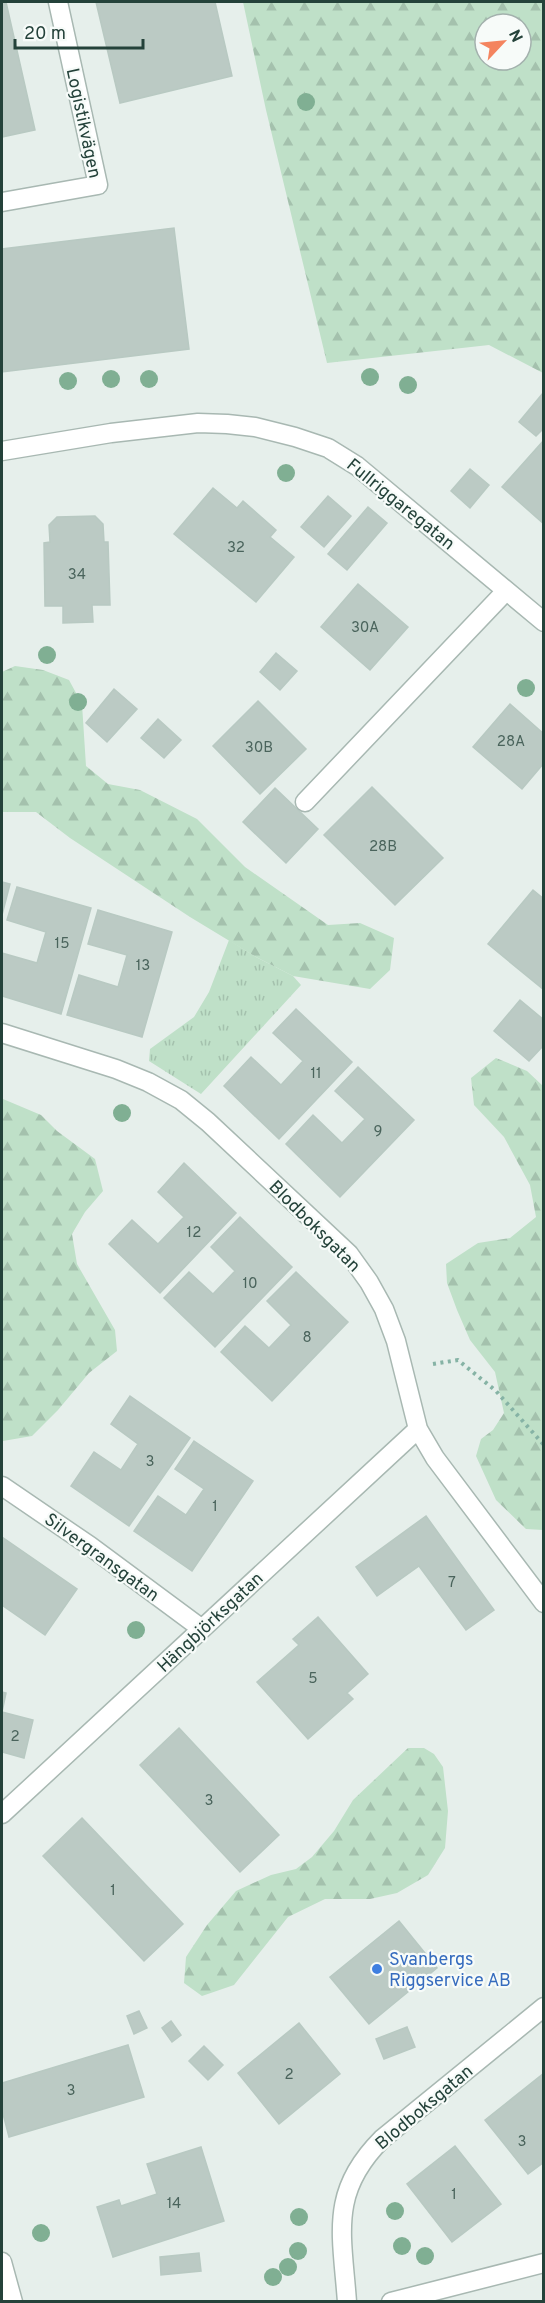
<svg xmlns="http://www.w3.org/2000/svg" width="545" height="2303" font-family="Overpass,sans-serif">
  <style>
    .grass { fill: url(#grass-tufts) }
    .forest { fill: url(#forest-firs); fill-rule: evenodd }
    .building { fill: #bbcac4; stroke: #b8c9c2; stroke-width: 1.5 }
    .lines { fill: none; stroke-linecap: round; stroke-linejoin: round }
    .service-casing { stroke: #a8b8b2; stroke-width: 21 }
    .minor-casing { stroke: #a8b8b2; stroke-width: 21 }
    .path { stroke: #86b3a5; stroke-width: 4; stroke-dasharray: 3 4.5; stroke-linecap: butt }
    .service { stroke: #fff; stroke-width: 18 }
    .minor { stroke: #fff; stroke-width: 18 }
    .tree { fill: #80af93 }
    .shop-dot { fill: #3f7fe0; stroke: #f7fbf9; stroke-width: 2 }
    .labels { text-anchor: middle; stroke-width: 4.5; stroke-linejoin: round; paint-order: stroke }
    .number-label { font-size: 15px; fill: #4a645c }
    .street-label { font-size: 18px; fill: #24423a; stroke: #f7fbf9 }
    .shop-label { font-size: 18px; fill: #366cbe; stroke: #f7fbf9; text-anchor: start }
  </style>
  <defs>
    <pattern id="grass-tufts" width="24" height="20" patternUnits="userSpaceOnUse" patternTransform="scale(1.5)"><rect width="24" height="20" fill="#bfe0c8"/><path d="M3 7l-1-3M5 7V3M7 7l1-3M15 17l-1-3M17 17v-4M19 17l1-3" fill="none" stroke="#a4c1ad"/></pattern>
    <pattern id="forest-firs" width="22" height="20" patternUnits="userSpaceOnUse" patternTransform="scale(1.5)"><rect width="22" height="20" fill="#bfe0c8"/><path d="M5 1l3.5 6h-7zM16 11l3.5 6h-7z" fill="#a4c1ad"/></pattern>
  </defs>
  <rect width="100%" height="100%" fill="#e6efeb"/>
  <path class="grass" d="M 229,940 L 256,957 L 293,976 L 301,985 L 201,1094 L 149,1061 L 150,1049 L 194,1017 L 209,992 Z"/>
  <path class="forest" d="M 243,2 L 543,2 L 543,373 L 489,345 L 327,363 L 266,110 ZM 485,24 L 521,24 L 521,60 L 485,60 Z
    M 15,666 L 43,670 L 69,680 L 82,704 L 86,766 L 108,784 L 140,790 L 197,819 L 245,867 L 328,925 L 360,923 L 394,938 L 390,970 L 370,989 L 293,976 L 256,957 L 190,917 L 70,838 L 36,812 L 2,812 L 2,672 Z
    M 496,1058 L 527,1071 L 543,1086 L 543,1530 L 526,1529 L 496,1500 L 476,1456 L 481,1439 L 493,1430 L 504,1413 L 495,1372 L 470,1340 L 457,1310 L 447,1283 L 446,1264 L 478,1243 L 510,1238 L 536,1217 L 530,1185 L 504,1137 L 474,1105 L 471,1078 Z
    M 3,1099 L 41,1115 L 57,1131 L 95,1159 L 103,1191 L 85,1212 L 72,1234 L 77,1264 L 115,1330 L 117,1351 L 89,1373 L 58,1410 L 32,1436 L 3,1441 L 2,1100 Z
    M 408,1748 L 424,1748 L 434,1754 L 443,1767 L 448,1811 L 445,1848 L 428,1875 L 397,1893 L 370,1899 L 325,1899 L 288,1917 L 234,1985 L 202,1996 L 184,1983 L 186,1957 L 207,1925 L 236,1891 L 271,1875 L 296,1869 L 312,1857 L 334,1831 L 353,1800 Z"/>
  <path class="building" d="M 2,2 L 6,2 L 35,130 L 2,137 Z
    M 96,2 L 215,2 L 232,76 L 120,103 Z
    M 174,228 L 189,349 L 2,372 L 2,249 Z
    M 543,393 L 544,428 L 536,436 L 519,422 Z
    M 544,440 L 544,524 L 502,487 Z
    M 470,469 L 489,485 L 470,508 L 451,491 Z
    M 213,488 L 237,508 L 243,501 L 276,530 L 270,537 L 294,557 L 256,602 L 174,534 Z
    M 328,496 L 351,516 L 324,547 L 301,527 Z
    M 368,507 L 387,523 L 347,570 L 328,554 Z
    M 95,516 L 103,524 L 104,542 L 108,542 L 110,605 L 92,605 L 93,622 L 63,623 L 63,606 L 45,606 L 44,543 L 50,542 L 49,525 L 57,517 Z
    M 358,584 L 408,627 L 370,670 L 321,627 Z
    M 276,653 L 297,671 L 280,690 L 260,672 Z
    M 114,689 L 137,709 L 107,742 L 86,723 Z
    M 258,701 L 306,749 L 260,794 L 213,746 Z
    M 510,704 L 544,734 L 544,763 L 522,789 L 473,747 Z
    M 158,719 L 181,740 L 164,758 L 141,738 Z
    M 372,787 L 443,858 L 395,905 L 324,835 Z
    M 275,788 L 318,829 L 286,863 L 243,822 Z
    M 2,882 L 10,884 L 2,915 Z
    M 17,887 L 91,908 L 61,1014 L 2,996 L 2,953 L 37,963 L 46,932 L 7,920 Z
    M 533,890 L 544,899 L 544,990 L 488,944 Z
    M 98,910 L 172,932 L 142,1037 L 67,1015 L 79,975 L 118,987 L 127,955 L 88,944 Z
    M 520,1000 L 544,1020 L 544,1045 L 529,1061 L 494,1031 Z
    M 296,1009 L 352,1062 L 279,1139 L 224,1086 L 251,1057 L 281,1085 L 303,1061 L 273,1033 Z
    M 358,1067 L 414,1120 L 340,1197 L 286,1144 L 313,1115 L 342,1143 L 365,1119 L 335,1091 Z
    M 184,1163 L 236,1213 L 160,1293 L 109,1244 L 132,1220 L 158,1244 L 184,1217 L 158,1192 Z
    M 240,1217 L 292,1267 L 215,1347 L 164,1298 L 189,1272 L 213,1294 L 235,1271 L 211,1247 Z
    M 296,1272 L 348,1322 L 272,1401 L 221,1352 L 245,1326 L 269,1348 L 291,1325 L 267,1301 Z
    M 130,1396 L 190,1438 L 129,1526 L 71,1486 L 94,1452 L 121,1470 L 138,1444 L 111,1424 Z
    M 194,1441 L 253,1481 L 192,1571 L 134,1531 L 158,1496 L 186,1515 L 204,1489 L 175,1469 Z
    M 426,1516 L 494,1610 L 466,1630 L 419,1566 L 377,1596 L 356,1567 Z
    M 2,1537 L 77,1589 L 45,1635 L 2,1605 Z
    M 318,1617 L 368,1674 L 347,1693 L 353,1699 L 308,1739 L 257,1682 L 299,1645 L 293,1639 Z
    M 2,1692 L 6,1693 L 2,1712 L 33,1720 L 24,1758 L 2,1752 Z
    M 179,1728 L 279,1835 L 240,1872 L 140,1765 Z
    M 82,1818 L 183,1924 L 144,1961 L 43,1856 Z
    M 399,1921 L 437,1968 L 369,2024 L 330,1977 Z
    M 139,2011 L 147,2028 L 134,2034 L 127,2016 Z
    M 171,2021 L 181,2035 L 172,2042 L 162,2028 Z
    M 299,2023 L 340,2074 L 279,2124 L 238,2073 Z
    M 407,2027 L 415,2047 L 384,2059 L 376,2039 Z
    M 128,2045 L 144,2097 L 9,2137 L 2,2110 L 2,2083 Z
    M 204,2046 L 223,2065 L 208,2080 L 189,2061 Z
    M 544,2073 L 544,2162 L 528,2174 L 485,2120 Z
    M 455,2146 L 501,2204 L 452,2242 L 407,2184 Z
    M 201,2147 L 224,2221 L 113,2257 L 97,2207 L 119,2200 L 121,2206 L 157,2194 L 147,2164 Z
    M 199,2253 L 201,2271 L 161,2275 L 160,2257 Z"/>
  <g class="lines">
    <g class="service-casing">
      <path id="service" d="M 2,202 L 98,185 L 58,2
        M 305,802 L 506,591"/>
    </g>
    <g class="minor-casing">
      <path id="minor" d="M 2,451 L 111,433 L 198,423 L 227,424 L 255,427 L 295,437 L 328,448 L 357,466 L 544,622
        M 2,1033 L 116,1069 L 148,1082 L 181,1100 L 208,1122 L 349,1254 L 369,1282 L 384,1309 L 396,1341 L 418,1429 L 435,1458 L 544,1603
        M 2,1486 L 90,1546 L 202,1629
        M 2,1814 L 418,1429
        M 2,2262 L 13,2302
        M 347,2302 C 342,2233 329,2192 382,2139 L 544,2007
        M 391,2302 L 544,2263"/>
    </g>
    <path class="path" d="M 433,1364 L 458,1360 L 496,1391 L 544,1445"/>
    <use href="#service" class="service"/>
    <use href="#minor" class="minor"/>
  </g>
  <g class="tree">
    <circle cx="306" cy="102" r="9"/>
    <circle cx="370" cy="377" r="9"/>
    <circle cx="111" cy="379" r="9"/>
    <circle cx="149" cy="379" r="9"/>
    <circle cx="68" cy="381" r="9"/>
    <circle cx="408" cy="385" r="9"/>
    <circle cx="286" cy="473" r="9"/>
    <circle cx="47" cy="655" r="9"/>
    <circle cx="526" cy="688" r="9"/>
    <circle cx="78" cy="702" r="9"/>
    <circle cx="122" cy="1113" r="9"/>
    <circle cx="136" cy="1630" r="9"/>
    <circle cx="395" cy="2211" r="9"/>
    <circle cx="299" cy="2217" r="9"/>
    <circle cx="41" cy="2233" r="9"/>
    <circle cx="402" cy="2246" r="9"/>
    <circle cx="298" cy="2251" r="9"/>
    <circle cx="425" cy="2256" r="9"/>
    <circle cx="288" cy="2267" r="9"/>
    <circle cx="273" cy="2277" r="9"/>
  </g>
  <circle class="shop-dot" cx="377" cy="1969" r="6"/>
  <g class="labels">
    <g class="number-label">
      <text x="236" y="552">32</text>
      <text x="77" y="579">34</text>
      <text x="365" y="632">30A</text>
      <text x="511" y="746">28A</text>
      <text x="259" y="752">30B</text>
      <text x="383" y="851">28B</text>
      <text x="62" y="948">15</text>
      <text x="143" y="970">13</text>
      <text x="316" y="1078">11</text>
      <text x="378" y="1136">9</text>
      <text x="194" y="1237">12</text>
      <text x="250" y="1288">10</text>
      <text x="307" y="1342">8</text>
      <text x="150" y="1466">3</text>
      <text x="215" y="1511">1</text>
      <text x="452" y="1587">7</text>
      <text x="313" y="1683">5</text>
      <text x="15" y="1741">2</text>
      <text x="209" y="1805">3</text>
      <text x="113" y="1895">1</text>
      <text x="289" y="2079">2</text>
      <text x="71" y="2095">3</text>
      <text x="522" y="2146">3</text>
      <text x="454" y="2199">1</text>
      <text x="174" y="2208">14</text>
    </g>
    <g class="street-label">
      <text transform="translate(84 123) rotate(78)" y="6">Logistikvägen</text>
      <text transform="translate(401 504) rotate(39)" y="6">Fullriggaregatan</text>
      <text transform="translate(315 1226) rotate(45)" y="6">Blodboksgatan</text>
      <text transform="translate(102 1557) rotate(36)" y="6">Silvergransgatan</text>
      <text transform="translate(210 1622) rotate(-43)" y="6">Hängbjörksgatan</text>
      <text transform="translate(424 2107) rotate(-40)" y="6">Blodboksgatan</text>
    </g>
    <g class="shop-label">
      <text x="389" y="1965">Svanbergs<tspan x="389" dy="21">Riggservice AB</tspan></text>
    </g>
  </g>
  <rect width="545" height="2303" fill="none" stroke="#24423a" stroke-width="6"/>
  <g transform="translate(503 42) rotate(64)"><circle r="28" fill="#f7fbf9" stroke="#a3b1ad" stroke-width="1.5"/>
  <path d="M0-4.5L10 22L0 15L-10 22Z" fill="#f4845f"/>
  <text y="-9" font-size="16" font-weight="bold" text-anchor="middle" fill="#24423a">N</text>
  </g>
  <path d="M15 39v9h128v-9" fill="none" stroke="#24423a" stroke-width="3"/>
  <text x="24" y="39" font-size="18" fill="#24423a" stroke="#f7fbf9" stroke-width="4.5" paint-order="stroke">20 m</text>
</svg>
